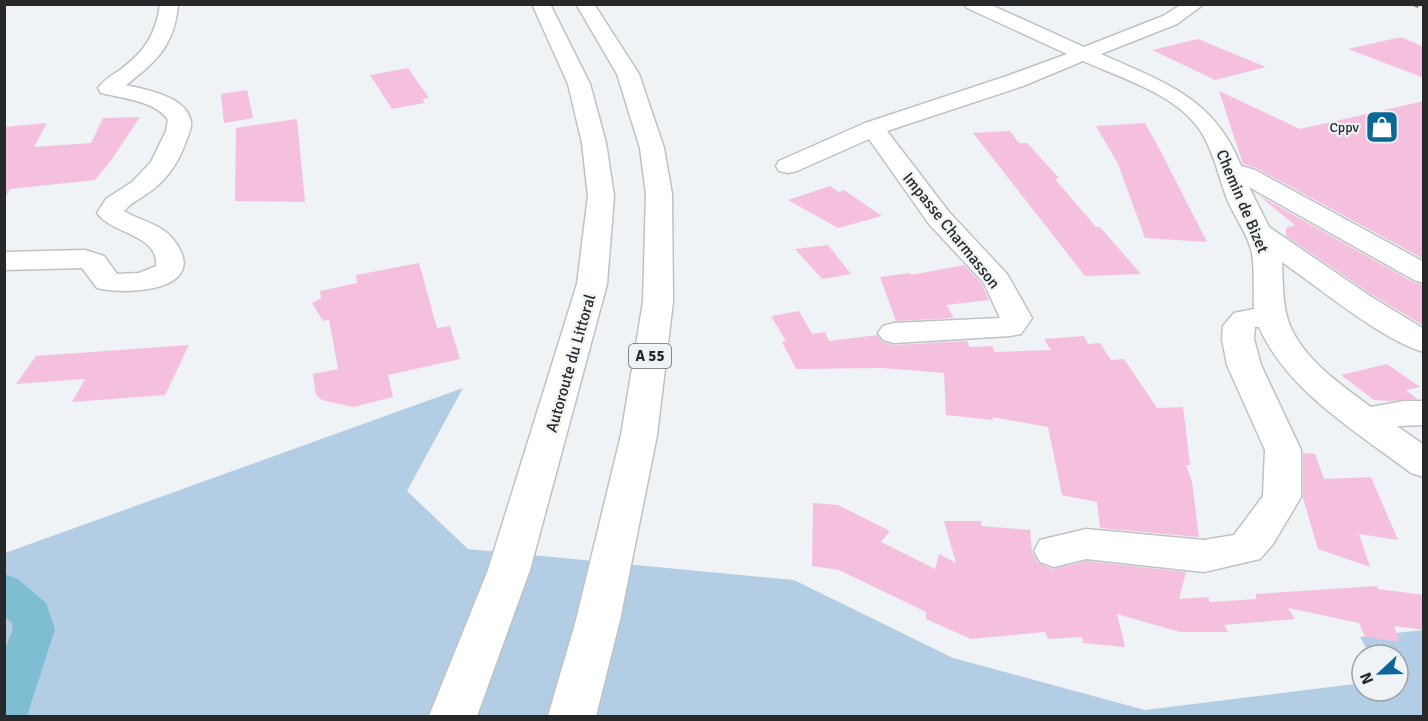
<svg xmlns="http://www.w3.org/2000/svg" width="1428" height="721" font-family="Signika,sans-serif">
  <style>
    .green { fill: #b3cee4 }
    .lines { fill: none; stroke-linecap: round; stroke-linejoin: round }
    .canal { fill: #7ebdd2; fill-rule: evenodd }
    .building { fill: #f4c0dd }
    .minor-casing { stroke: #bec2c5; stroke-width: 3 }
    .motorway-casing { stroke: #bec2c5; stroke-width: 3 }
    .minor { fill: #fff; fill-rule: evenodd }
    .motorway { fill: #fff; fill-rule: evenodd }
    .rail { stroke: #888b8d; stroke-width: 3; stroke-dasharray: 7 7; stroke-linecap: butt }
    .labels { text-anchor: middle; stroke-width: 4.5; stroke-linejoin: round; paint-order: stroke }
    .far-poi-label { font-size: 14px; fill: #262829; stroke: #eff3f6; text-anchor: end }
    .shield { fill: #eff3f6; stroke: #626566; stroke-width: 1.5 }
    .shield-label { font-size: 15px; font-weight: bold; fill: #262829 }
    .street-label { font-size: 16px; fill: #262829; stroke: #eff3f6 }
  </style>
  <rect width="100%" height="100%" fill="#eff3f6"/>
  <path class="green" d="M 463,388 L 407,491 L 468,549 L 794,580 L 953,658 L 1145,710 L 1362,683 L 1362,691 L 1398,691 L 1398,655 L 1370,655 L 1360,637 L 1423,630 L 1423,716 L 5,716 L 5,553 Z"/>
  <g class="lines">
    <path class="canal" d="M 4,574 L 18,579 L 46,603 L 55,629 L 27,716 L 4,716 L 4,652 L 13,629 L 12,623 L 4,616 Z"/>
  </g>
  <path class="building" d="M 1401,37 L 1424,47 L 1424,78 L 1348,49 Z
    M 1198,39 L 1266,67 L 1215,80 L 1152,50 Z
    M 408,68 L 429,98 L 422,99 L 425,103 L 392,109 L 370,75 Z
    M 247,90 L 253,118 L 224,123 L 221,94 Z
    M 1219,91 L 1300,129 L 1424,101 L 1424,259 L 1256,168 L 1243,164 Z
    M 140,117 L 112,159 L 95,180 L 10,189 L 4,200 L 4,127 L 47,123 L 34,147 L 91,143 L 103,118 Z
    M 297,119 L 305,202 L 235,201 L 236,128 Z
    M 1145,123 L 1161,152 L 1207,242 L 1145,238 L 1118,164 L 1096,126 Z
    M 1010,131 L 1019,143 L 1027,143 L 1059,178 L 1055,179 L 1096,227 L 1100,227 L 1141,274 L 1085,276 L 973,133 Z
    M 830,186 L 839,192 L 844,190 L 882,216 L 838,228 L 788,200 Z
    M 1258,195 L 1413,282 L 1424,285 L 1424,326 L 1371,294 L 1286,236 L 1286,228 L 1295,225 Z
    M 828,245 L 851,274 L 822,279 L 795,249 Z
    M 419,263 L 437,328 L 450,326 L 460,359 L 388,375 L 393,397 L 353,407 L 322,400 L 316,395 L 313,374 L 338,369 L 329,320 L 323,321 L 312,303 L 321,298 L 320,291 L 357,283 L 356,275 Z
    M 964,265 L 982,284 L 989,300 L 946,305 L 954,318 L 896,321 L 880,277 L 910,273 L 911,275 Z
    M 799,311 L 812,334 L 825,332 L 829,341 L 877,335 L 882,342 L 894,345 L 967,341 L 970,347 L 992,346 L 995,352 L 1051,350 L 1044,339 L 1084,336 L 1088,344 L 1100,343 L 1111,360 L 1124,359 L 1157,408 L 1183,407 L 1190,465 L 1186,465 L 1192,482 L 1199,537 L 1100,528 L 1097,502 L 1062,495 L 1048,427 L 992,417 L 993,420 L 946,415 L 944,373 L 882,368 L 796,369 L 782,342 L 786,341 L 771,316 Z
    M 189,345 L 165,395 L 72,402 L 85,379 L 16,384 L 36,356 Z
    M 1387,364 L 1420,387 L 1406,390 L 1417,399 L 1390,401 L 1374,400 L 1341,375 Z
    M 1303,453 L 1315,454 L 1324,479 L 1371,477 L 1398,540 L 1359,534 L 1370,567 L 1318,549 L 1303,498 Z
    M 813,503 L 838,505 L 890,531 L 881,542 L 935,569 L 939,554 L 956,563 L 944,521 L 981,521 L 981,526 L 1030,530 L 1032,552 L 1038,563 L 1053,569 L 1086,561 L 1186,572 L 1179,599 L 1208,597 L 1210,602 L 1256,599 L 1256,594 L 1377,586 L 1378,589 L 1424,595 L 1424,630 L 1394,626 L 1400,642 L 1365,637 L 1359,623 L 1288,608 L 1295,619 L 1224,625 L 1228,632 L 1180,632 L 1117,614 L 1125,647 L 1083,643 L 1082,637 L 1048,639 L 1045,632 L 971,639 L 926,619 L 926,612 L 839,570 L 812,566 Z"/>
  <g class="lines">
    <g class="minor-casing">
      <path id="minor" d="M 160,4 L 178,4 C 175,45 156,62 126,85 C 146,90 187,96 191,122 C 192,129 187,138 185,144 C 179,160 170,175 157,186 C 147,196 133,200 124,211 C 140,221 160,223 173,239 C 213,290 130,296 97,288 L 82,268 L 4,270 L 4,252 L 85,250 L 104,256 L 117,274 L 139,273 L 156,266 C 159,234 111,234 97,213 L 106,199 L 132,182 L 151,162 L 166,131 L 168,120 C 156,101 122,98 101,93 L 98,88 C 104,80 112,75 120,70 C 144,52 156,35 160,4 Z
        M 964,4 L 989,4 L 1084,47 L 1163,16 L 1182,4 L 1204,4 L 1177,24 L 1101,54 C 1163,82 1214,97 1241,166 L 1255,170 L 1424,262 L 1424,283 L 1414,280 L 1249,187 L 1269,227 L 1370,296 L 1424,329 L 1424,352 C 1383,341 1318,287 1282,262 C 1283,280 1282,299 1287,317 C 1298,356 1340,384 1371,407 L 1404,401 L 1424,401 L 1424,425 L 1397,426 L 1424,445 L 1424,477 L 1411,473 C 1357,432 1287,391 1259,327 L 1255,327 L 1254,339 L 1261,365 L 1301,450 L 1301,497 L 1273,544 L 1260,559 L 1204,572 L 1086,559 L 1054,567 L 1040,562 L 1034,551 L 1040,540 L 1086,529 L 1204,540 L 1234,535 L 1263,496 L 1265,450 L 1227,365 L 1222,339 L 1223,326 L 1234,313 L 1254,309 C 1253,291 1255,271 1252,253 C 1248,234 1235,218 1227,199 C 1219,178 1215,156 1203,135 C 1180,95 1123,79 1083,61 L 1023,86 L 887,131 L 949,212 L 1007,274 L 1032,318 L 1021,334 L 1010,336 L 894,343 L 883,340 L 878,333 L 883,326 L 894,323 L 1000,318 L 984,283 L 929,224 L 869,139 L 797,171 L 788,173 L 779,171 L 776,166 L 779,161 L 865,123 L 1007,76 L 1067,54 L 967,8 Z"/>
    </g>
    <g class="motorway-casing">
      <path id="motorway" d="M 532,4 L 550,4 L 590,84 L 606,143 L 614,196 L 607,284 L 530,570 L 477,716 L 429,716 L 488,570 L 577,284 L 588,196 L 582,143 L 568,84 Z
        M 576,4 L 594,4 L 639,74 L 664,148 L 672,194 L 673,302 L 657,435 L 620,620 L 596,716 L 548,716 L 576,620 L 621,435 L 643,302 L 646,194 L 640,148 L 617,74 Z"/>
    </g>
    <use href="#minor" class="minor"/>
    <use href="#motorway" class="motorway"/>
    <path class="rail" d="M 1412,4 L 1424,9"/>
  </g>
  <defs>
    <g id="shop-square" transform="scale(1.725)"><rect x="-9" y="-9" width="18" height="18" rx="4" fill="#0a6797" stroke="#eff3f6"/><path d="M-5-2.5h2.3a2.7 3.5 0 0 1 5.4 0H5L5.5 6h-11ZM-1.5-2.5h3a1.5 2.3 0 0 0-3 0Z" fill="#fff"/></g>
  </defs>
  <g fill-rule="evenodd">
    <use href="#shop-square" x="1382" y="127"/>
  </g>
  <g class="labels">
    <g class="far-poi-label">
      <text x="1359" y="132">Cppv</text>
    </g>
    <rect class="shield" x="629" y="344" width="42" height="24" rx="4.5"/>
    <g class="shield-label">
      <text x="650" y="361">A 55</text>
    </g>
    <g class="street-label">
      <text transform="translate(1243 201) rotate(67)" y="6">Chemin de Bizet</text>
      <text transform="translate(952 230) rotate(51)" y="6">Impasse Charmasson</text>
      <text transform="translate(570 363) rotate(-74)" y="6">Autoroute du Littoral</text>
    </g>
  </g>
  <rect width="1428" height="721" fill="none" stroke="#262829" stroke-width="12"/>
  <g transform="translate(1380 673) rotate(248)"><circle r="28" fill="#eff3f6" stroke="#9fa2a4" stroke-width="1.5"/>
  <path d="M0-4.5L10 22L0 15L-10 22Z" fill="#0a6797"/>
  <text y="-9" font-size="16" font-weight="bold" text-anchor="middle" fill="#262829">N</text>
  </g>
</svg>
